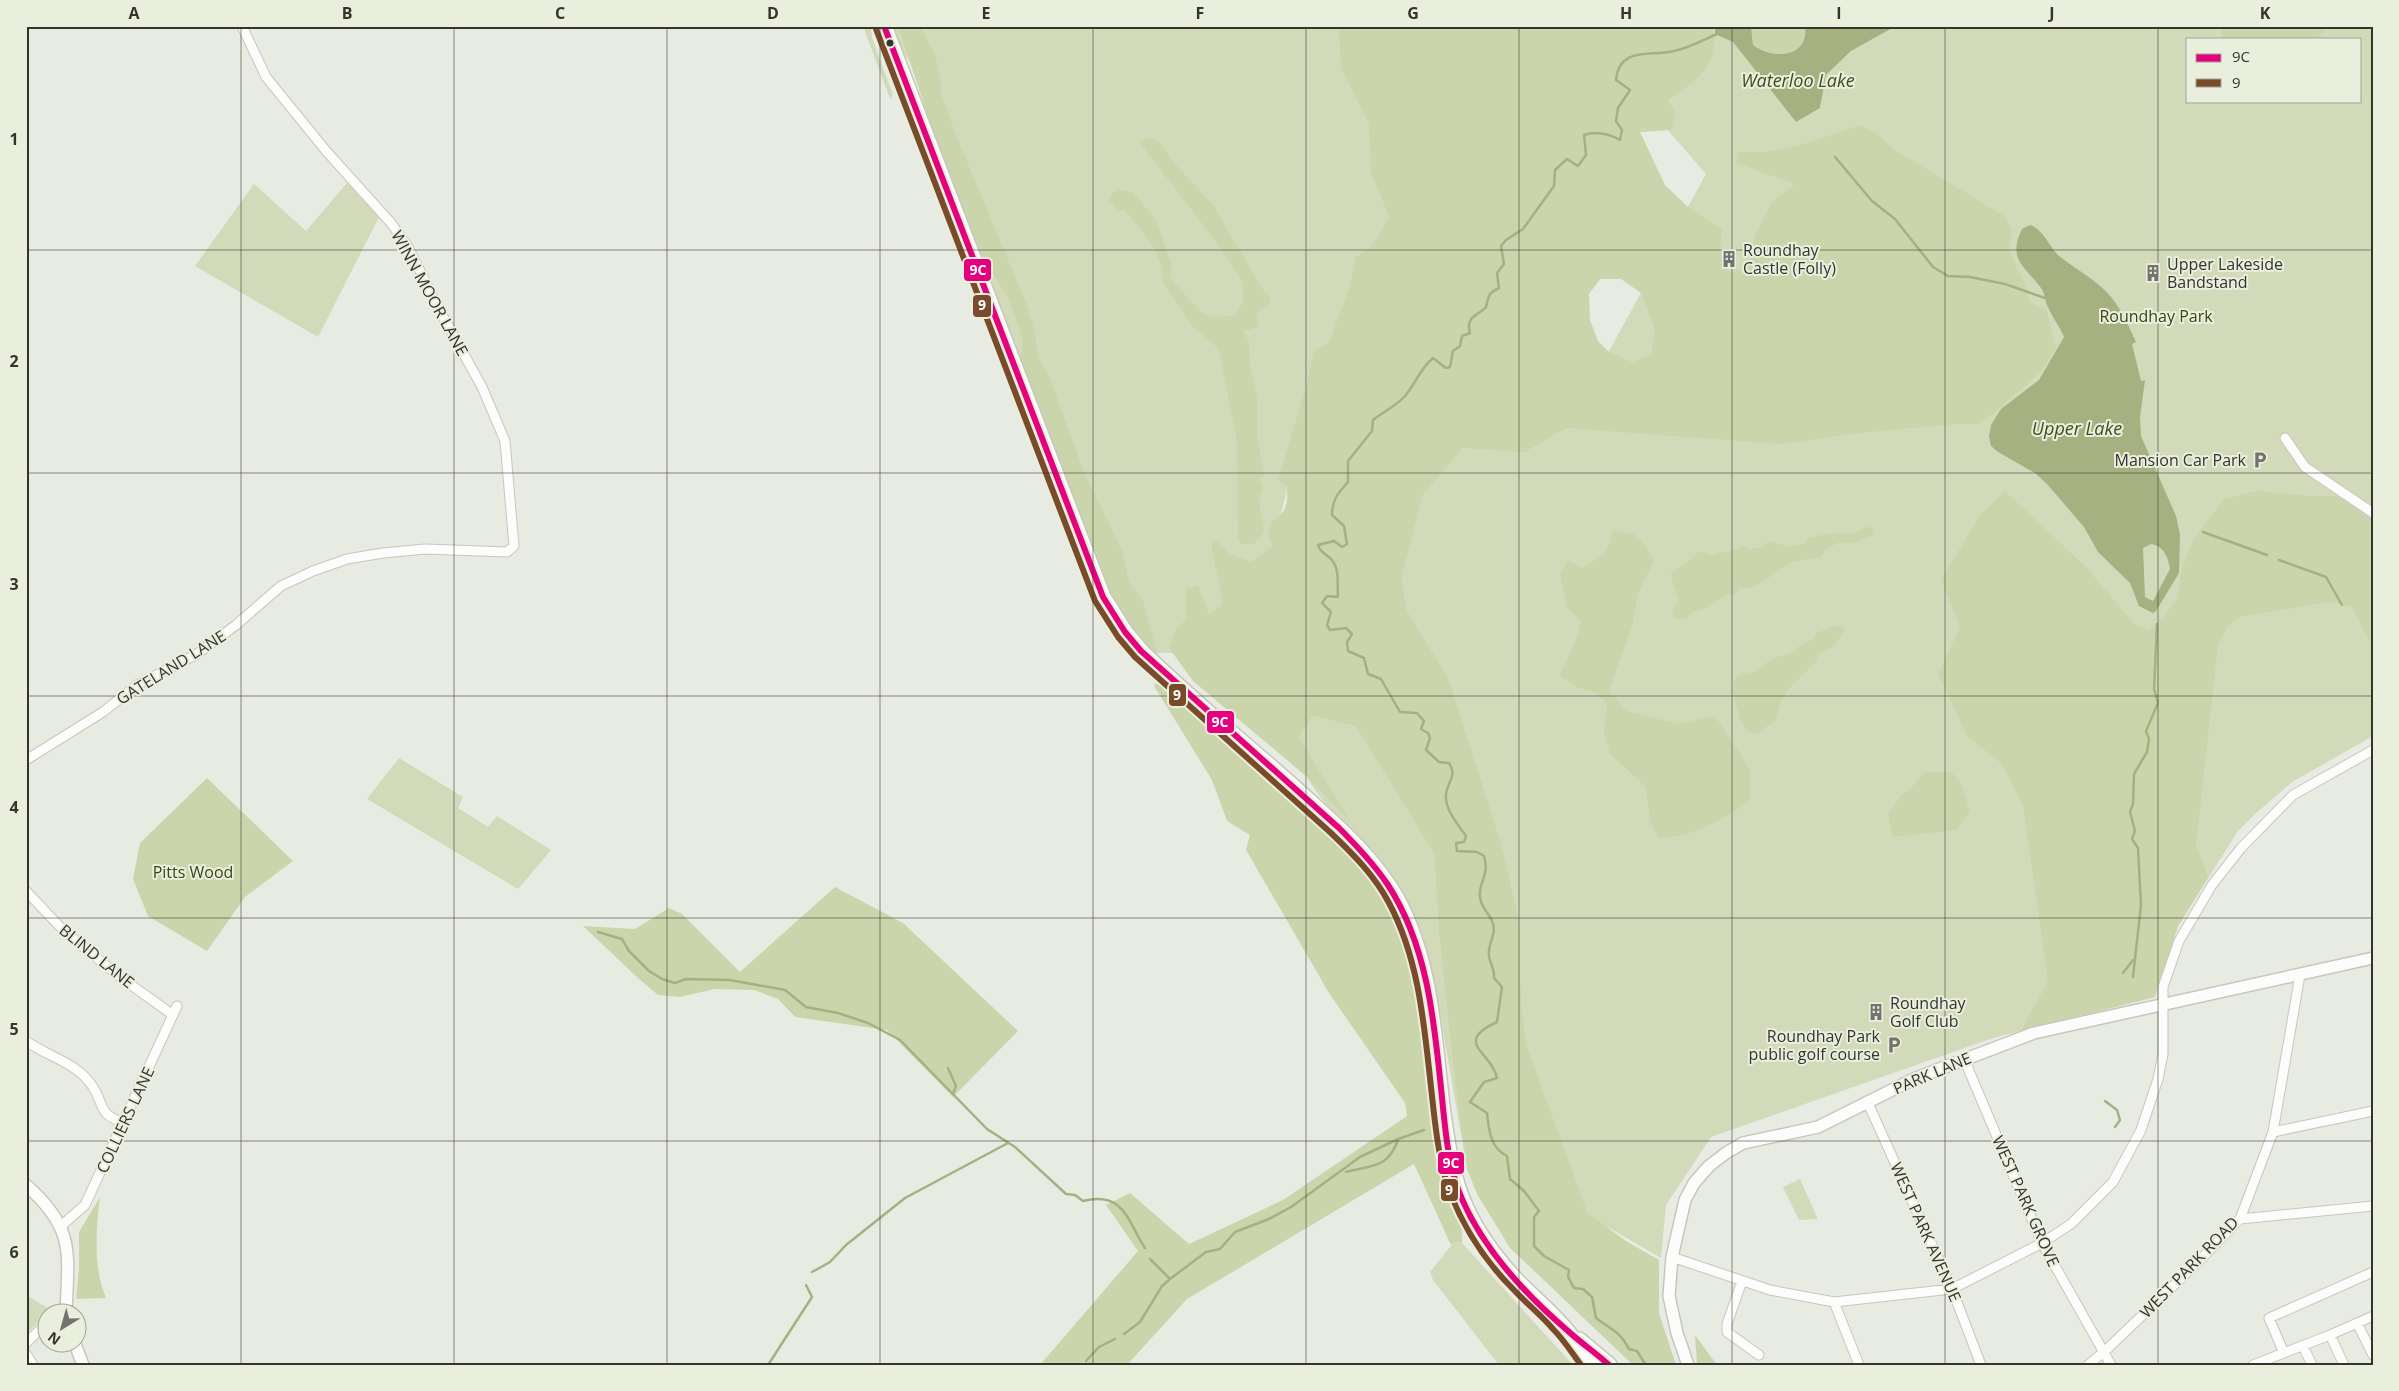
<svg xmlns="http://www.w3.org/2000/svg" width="2399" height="1391" font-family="'Open Sans',sans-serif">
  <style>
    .green { fill: #d2daba; fill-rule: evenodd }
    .forest { fill: #cbd5ac; fill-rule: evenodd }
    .water { fill: #a6b080; fill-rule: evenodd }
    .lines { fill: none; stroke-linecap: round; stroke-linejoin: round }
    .stream { stroke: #a6b080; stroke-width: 2.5 }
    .street-casing { stroke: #c5c7bf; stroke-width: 11 }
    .secondary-casing { stroke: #c5c7bf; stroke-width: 14 }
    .highway-casing { stroke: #c5c7bf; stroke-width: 18 }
    .street { stroke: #fcfcfa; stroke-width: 9 }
    .secondary { stroke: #fcfcfa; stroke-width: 11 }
    .highway { stroke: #fcfcfa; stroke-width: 15 }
    .bus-1-casing { stroke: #eaefdd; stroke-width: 10 }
    .bus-2-casing { stroke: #eaefdd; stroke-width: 10 }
    .bus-1 { stroke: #e5007d; stroke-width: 6 }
    .bus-2 { stroke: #7a4b2a; stroke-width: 6 }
    .grid { fill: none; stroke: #33342e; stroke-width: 1; stroke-opacity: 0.55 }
    .bus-dot { fill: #33342e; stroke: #eaefdd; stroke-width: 2 }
    .labels { text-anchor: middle; stroke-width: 4; stroke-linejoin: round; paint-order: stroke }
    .poi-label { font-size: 16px; fill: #33342e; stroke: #eaefdd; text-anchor: start }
    .street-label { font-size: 16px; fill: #33342e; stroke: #eaefdd }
    .park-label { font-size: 16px; fill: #3a4311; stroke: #eaefdd }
    .water-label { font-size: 18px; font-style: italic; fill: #424c1b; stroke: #eaefdd }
    .line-badge { stroke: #eaefdd; stroke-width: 2 }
    .badge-label { font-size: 14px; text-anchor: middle; font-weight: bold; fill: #fff }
    .neatline { fill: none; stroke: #33342e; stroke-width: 2 }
    .grid-label { font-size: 16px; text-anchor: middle; font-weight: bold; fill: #33342e }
  </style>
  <rect width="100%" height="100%" fill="#e8ebe1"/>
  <path class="green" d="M 863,26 L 871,26 L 872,38 L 893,95 L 890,99 Z
    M 893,26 L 1471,26 L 1371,174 L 1389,217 L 1312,389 L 1273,546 L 1212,635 L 1173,653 L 1153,653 L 1020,362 L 929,119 L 911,62 L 903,54 Z
    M 1493,26 L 1715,26 L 1715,32 L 1733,42 L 1796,122 L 1820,108 L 1826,75 L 1851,51 L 1896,26 L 2373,26 L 2373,736 L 2292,782 L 2254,815 L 2238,831 L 2178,926 L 2155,997 L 1993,1038 L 1711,1137 L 1666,1205 L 1661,1258 L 1599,1222 L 1588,1213 L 1526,1043 L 1521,997 L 1520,924 L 1502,845 L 1449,679 L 1407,610 L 1402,577 L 1423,494 L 1463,448 L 1524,453 L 1567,428 L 1706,174 L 1630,87 ZM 2188,39 L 2360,39 L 2360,101 L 2188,101 Z
    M 347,183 L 379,217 L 318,337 L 195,266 L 254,184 L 306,231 Z
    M 1313,716 L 1356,727 L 1434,854 L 1439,935 L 1467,1169 C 1460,1128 1453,1088 1446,1048 C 1436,990 1427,929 1392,879 C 1367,842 1329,816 1307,777 L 1351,821 L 1299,737 Z
    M 399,758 L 463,797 L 458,808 L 488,827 L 497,816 L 551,850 L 518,889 L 367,799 Z
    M 1800,1179 L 1818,1219 L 1799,1220 L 1783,1187 Z
    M 1454,1242 L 1462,1243 L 1573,1365 L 1499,1365 L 1433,1280 L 1430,1272 Z
    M 26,1295 L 51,1310 L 26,1334 Z"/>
  <path class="forest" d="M 898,26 L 920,26 L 935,55 L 941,80 L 940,90 L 956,135 L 1026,303 L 1035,333 L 1038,357 L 1049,376 L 1084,472 L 1122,551 L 1129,582 L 1143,601 L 1157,653 L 1153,653 L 1128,626 L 1109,594 L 1020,362 L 1023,342 L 1019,327 L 1008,298 L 979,250 L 929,119 Z
    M 1339,26 L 1712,26 C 1722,64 1696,81 1668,100 L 1675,113 L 1671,130 L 1640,132 L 1665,185 L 1688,207 L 1722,229 L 1720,251 L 1727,271 L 1748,270 L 1755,236 L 1771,203 L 1795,184 L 1736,163 L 1739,152 L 1766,152 L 1800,145 L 1861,125 L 1877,134 L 1895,150 L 2006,217 L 2012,231 L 2009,251 L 2025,284 L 2030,302 L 2047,311 L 2056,349 L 2040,373 L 1980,424 L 1957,424 L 1859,433 L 1781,444 L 1567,428 L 1524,453 L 1463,448 L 1423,495 L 1402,577 L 1407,610 L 1449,679 L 1502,845 L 1520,924 L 1521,997 L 1526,1043 L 1588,1213 L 1626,1241 L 1659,1260 L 1659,1313 L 1676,1365 L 1633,1365 L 1510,1248 L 1477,1194 L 1467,1169 L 1455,1080 L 1439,935 L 1434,854 L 1356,727 L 1313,716 L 1299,737 L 1352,823 L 1307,777 L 1193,681 L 1169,648 L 1175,631 L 1186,619 L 1186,588 L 1198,586 L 1209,615 L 1223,604 L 1211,545 L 1217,540 L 1230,554 L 1251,562 L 1273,546 L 1268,536 L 1271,522 C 1287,513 1288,504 1287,487 L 1278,480 L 1306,387 L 1314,351 L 1329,342 L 1349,289 L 1356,257 L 1373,245 L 1389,217 L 1371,174 L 1369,124 L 1341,68 ZM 1600,279 L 1621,279 L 1641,293 L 1655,330 L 1651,355 L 1632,362 L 1609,352 L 1598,341 L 1590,320 L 1589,294 Z
    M 1751,26 L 1805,26 C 1809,58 1773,60 1753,45 Z
    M 2223,26 L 2326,26 L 2318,39 L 2221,39 Z
    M 1147,138 L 1158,140 L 1175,164 L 1214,206 L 1261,287 L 1270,297 L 1270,303 L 1256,314 L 1259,325 L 1253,330 L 1243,330 L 1249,342 L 1250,365 L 1257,398 L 1257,437 L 1265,475 L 1259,478 L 1263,488 L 1259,501 L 1264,529 L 1262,536 L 1254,544 L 1241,544 L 1238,539 L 1237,442 L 1219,349 L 1193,327 L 1163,283 L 1162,267 L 1152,244 L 1125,210 L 1118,210 L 1109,200 L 1112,193 L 1120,190 L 1133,192 L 1156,220 L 1172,265 L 1170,278 L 1200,311 L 1211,317 L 1234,316 L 1244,300 L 1242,281 L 1220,247 L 1140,143 Z
    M 2005,491 L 2085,566 L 2135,625 L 2149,630 L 2164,616 L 2178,598 L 2181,572 L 2193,540 L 2224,499 L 2257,491 L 2311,496 L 2341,496 L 2373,519 L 2373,648 L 2352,607 L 2331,602 L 2239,617 L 2227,627 L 2218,645 L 2196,845 L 2208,877 L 2178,926 L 2155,997 L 2021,1031 L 2048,981 L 2023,805 L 2002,764 L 1967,736 L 1938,674 L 1960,627 L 1941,580 L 1980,515 Z
    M 1868,527 L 1871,527 L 1874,530 L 1872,535 C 1861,540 1853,545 1840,542 L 1826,549 L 1821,557 L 1791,562 L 1767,579 L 1751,588 L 1740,588 L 1734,594 L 1725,595 L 1707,608 L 1692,612 L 1686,619 L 1676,619 L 1671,612 L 1679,600 L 1673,584 L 1671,571 L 1685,564 L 1700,551 L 1713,556 L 1719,552 L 1725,553 L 1743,546 L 1749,549 L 1760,547 L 1770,541 L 1790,547 L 1806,543 L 1808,538 L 1832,533 L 1852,534 Z
    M 1612,531 C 1639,532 1641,537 1654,560 L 1638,594 L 1632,626 L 1609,691 L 1627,711 L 1678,724 L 1715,716 L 1750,769 L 1750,800 C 1722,821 1694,836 1659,839 L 1650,822 L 1646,787 L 1610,754 L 1604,731 L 1607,704 L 1595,692 L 1578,688 L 1560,676 C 1567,657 1578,640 1581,621 L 1567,607 L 1560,574 L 1568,560 L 1582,568 C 1601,556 1609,555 1612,531 Z
    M 1838,625 L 1845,629 C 1837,643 1833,648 1819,654 L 1815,663 L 1788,690 L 1782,700 L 1775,721 L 1756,734 C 1744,732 1741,722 1738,711 C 1735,697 1726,681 1744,672 L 1751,674 L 1773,658 L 1795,652 L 1799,646 L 1814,639 L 1816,633 Z
    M 1158,682 L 1349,849 L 1384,898 L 1413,957 L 1427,1022 L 1450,1206 L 1462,1230 L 1462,1243 L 1454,1242 L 1451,1245 L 1414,1164 L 1187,1299 L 1127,1365 L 1040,1365 L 1138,1251 L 1106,1205 L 1130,1193 L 1189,1244 L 1283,1200 L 1407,1116 L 1405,1103 L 1329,993 L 1246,850 L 1250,835 L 1227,821 L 1212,780 L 1154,686 Z
    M 1925,772 L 1951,772 L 1961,783 L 1970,811 L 1957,830 L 1893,837 L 1888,814 L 1901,795 L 1911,788 Z
    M 207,778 L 293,861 L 245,897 L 207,951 L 148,916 L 133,879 L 140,843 Z
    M 835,887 L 903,923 L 1018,1031 L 953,1097 L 887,1030 L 795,1017 L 778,999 L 754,990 L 715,989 L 680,997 L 658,995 L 638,978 L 583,926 L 635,929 L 669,908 L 682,914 L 740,972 Z
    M 100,1197 C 96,1229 93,1268 106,1298 L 76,1299 L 79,1267 L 79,1232 Z
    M 1695,1335 L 1717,1365 L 1697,1365 Z"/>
  <path class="water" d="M 1715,26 L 1751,26 L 1753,45 C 1773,60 1809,58 1805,26 L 1896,26 L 1851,51 L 1826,75 L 1820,108 L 1796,122 L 1733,42 L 1715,34 Z
    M 2030,225 C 2042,228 2050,247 2058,255 C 2071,266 2086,274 2099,285 C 2117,299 2127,322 2136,342 L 2132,344 L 2141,381 L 2145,380 L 2140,417 L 2141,436 L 2176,516 L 2180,535 L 2179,573 L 2156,611 L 2153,613 L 2139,606 L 2130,583 L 2098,552 L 2084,527 L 2047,484 L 2035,473 L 1998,452 L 1991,446 L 1989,437 L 1991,425 L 2001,409 L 2039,380 L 2064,337 C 2060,327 2052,317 2048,307 C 2045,301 2045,293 2041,288 C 2025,266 2007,260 2022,229 ZM 2151,544 C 2164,546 2168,557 2170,569 L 2153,601 L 2145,597 L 2143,548 Z"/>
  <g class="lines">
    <path class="stream" d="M 1835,157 L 1872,201 L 1895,219 L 1933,267 L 1948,276 L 1970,277 L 2005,284 L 2045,298
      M 2203,532 L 2267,555
      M 2279,560 L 2326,577 L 2342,605
      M 598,932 L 622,939 L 629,951 L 649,971 L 662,979 L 675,983 L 686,979 L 730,980 L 785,990 L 806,1007 L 838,1013 L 868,1023 L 900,1040 L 987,1129 L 1015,1147 L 1066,1194 L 1075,1195 L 1083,1201 C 1125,1191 1127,1221 1145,1248
      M 2123,973 L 2133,960
      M 2133,977 L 2141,905 L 2138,848 L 2132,839 L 2135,831 L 2130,812 L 2133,804 L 2134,774 L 2147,752 L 2149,739 L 2146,731 L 2158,703 L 2154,689 L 2157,624
      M 948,1068 L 956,1086 L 953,1094
      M 2105,1101 L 2117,1110 L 2120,1120 L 2115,1127
      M 1346,1172 C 1373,1165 1388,1168 1398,1140
      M 1150,1259 L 1170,1279
      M 812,1272 L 830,1262 L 846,1245 L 905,1198 L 1008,1143
      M 1124,1334 L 1140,1322 L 1162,1286 L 1170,1279 L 1206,1252 L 1220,1249 L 1235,1232 L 1269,1219 L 1291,1207 L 1360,1157 L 1398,1139 L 1424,1130
      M 1086,1361 L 1099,1347 L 1115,1339
      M 768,1365 L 812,1297 L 806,1285
      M 1646,1365 L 1637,1351 L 1629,1349 C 1619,1330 1611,1330 1596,1318 L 1592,1297 L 1583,1289 L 1574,1288 L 1568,1277 L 1569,1270 L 1544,1256 L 1534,1246 L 1534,1217 L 1539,1211 L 1524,1191 L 1510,1179 L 1507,1156 C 1490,1147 1489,1131 1487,1113 L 1470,1102 L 1484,1082 L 1497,1078 C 1492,1052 1452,1043 1497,1022 L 1502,987 L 1494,978 C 1495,969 1490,964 1489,956 C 1487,943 1498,934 1492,921 C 1489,913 1481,908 1480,897 C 1478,882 1490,876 1484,856 L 1477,852 L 1457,851 L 1456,843 L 1464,842 L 1466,836 C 1459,826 1447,812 1446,799 C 1444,784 1459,777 1449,763 L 1439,762 L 1426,750 L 1430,738 L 1428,733 L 1421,729 L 1424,721 L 1417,713 L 1400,712 L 1381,679 L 1368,674 L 1364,658 L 1348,651 L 1347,642 L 1352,634 L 1346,628 L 1330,630 L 1327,625 L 1331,612 L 1322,603 L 1327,596 L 1338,597 C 1337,585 1340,570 1332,560 C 1327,554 1320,553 1318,545 L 1334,541 L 1342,547 L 1347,544 L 1344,526 L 1332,515 C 1332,500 1338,493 1348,482 L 1348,461 L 1372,431 L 1373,420 C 1383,412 1396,406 1405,396 C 1416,383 1419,370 1433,358 L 1446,368 L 1450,367 L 1453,351 L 1460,346 L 1462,336 L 1470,333 C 1465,316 1478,316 1486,307 C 1489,296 1488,293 1499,288 L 1497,273 L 1504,264 L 1501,246 L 1506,240 L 1523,229 L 1554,186 L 1555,170 L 1567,159 L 1578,166 L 1586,155 L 1584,135 C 1596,131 1609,134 1620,140 L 1622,130 L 1616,121 L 1618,108 L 1630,90 L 1616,80 C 1619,46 1650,57 1674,51 C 1689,48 1703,40 1717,34"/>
    <g class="street-casing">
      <path id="street" d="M 2285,438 L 2305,467 L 2373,513
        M 26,760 L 103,712 L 137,685 L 197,654 L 236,625 L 281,586 L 313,571 L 347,559 L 383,553 L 425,549 L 507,552 L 514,546 L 505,441 L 482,387 L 441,313 L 408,247 L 391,223 L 327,152 L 266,77 L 242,26
        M 26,891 L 64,931 L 120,977 L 173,1015
        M 26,1041 C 48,1057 77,1062 93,1087 C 106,1108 97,1113 124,1123
        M 1964,1059 L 2042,1243 L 2111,1365
        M 1867,1101 L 1952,1289 L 1981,1365
        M 2273,1132 L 2373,1111
        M 2240,1219 L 2373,1206
        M 61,1226 L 85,1205 L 177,1006
        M 1672,1257 L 1770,1290 L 1834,1302 L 1952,1289 L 2042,1243 L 2071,1224 L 2113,1182 L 2141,1130 L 2158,1079 L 2163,1054 L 2163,987 L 2179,941 L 2212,885 L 2241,848 L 2293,795 L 2373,750
        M 1742,1281 L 1727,1324 L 1727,1332 L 1759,1355
        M 1834,1302 L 1859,1365
        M 2357,1323 L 2373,1355
        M 2330,1335 L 2344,1365
        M 26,1343 L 48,1322
        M 2303,1346 L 2312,1365
        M 2284,1353 L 2269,1318 L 2373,1272
        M 26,1354 L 33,1365
        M 2088,1365 L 2105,1351 L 2196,1264 L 2240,1219 L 2273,1132 L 2300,975
        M 2253,1365 L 2330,1335 L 2373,1316"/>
    </g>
    <g class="secondary-casing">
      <path id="secondary" d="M 26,1185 C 76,1229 68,1253 66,1314
        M 75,1344 L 83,1365
        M 1688,1365 L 1677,1333 L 1669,1296 L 1672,1257 L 1685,1200 L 1694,1183 L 1709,1166 L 1726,1153 L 1743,1143 L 1818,1127 L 1916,1078 L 2034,1033 L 2373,958"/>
    </g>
    <g class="highway-casing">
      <path id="highway" d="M 884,26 L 1103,597 L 1125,632 L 1141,651 C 1190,699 1244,743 1296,789 C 1332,822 1373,856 1397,899 C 1443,985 1431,1083 1454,1174 C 1464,1215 1490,1253 1519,1283 C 1535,1299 1552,1313 1566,1330 C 1576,1341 1583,1354 1593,1365
        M 1579,1340 L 1609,1365"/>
    </g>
    <use href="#street" class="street"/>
    <use href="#secondary" class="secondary"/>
    <use href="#highway" class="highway"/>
    <g class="bus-1-casing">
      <path id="bus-1" d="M 884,26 L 1103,597 L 1125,632 L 1141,651 L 1339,828 C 1357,846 1374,864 1388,885 C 1427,945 1434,1019 1441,1088 C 1445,1125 1447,1165 1462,1199 C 1484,1250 1526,1295 1568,1331 C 1581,1343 1596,1353 1609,1365"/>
    </g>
    <g class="bus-2-casing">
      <path id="bus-2" d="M 876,29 L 1095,601 L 1118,637 L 1135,657 L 1331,833 C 1353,854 1375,876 1389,903 C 1419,959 1424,1024 1431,1087 C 1435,1122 1438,1161 1451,1195 C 1465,1230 1486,1262 1513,1289 C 1526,1303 1541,1315 1553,1329 C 1564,1340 1572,1353 1581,1365"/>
    </g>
    <use href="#bus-1" class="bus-1"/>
    <use href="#bus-2" class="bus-2"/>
  </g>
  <path class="grid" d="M 241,26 L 241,1365M 454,26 L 454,1365M 667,26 L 667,1365M 880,26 L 880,1365M 1093,26 L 1093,1365M 1306,26 L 1306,1365M 1519,26 L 1519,1365M 1732,26 L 1732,1365M 1945,26 L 1945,1365M 2158,26 L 2158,1365M 26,250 L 2373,250M 26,473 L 2373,473M 26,696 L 2373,696M 26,918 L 2373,918M 26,1141 L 2373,1141"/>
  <defs>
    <g id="building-bare" transform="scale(1.35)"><path d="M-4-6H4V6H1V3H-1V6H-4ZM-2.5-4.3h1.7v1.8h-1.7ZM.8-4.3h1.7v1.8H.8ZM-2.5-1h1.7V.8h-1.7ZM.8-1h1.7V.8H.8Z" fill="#72746d" stroke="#eaefdd" stroke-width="2.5" paint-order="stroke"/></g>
    <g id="parking-bare" transform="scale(1.35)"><path d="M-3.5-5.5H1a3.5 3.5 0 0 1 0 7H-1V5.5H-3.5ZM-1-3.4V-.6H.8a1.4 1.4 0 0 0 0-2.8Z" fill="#72746d" stroke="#eaefdd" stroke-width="2.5" paint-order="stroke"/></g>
  </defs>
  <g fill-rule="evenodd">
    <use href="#building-bare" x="1729" y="259"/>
    <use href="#building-bare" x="2153" y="273"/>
    <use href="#parking-bare" x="2260" y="460"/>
    <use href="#building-bare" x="1876" y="1012"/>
    <use href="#parking-bare" x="1894" y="1045"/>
  </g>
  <circle class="bus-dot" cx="890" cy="43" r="4.5"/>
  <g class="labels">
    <g class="poi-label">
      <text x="1743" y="256">Roundhay<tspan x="1743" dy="18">Castle (Folly)</tspan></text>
      <text x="2167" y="270">Upper Lakeside<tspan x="2167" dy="18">Bandstand</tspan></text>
      <text x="2246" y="466" text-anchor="end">Mansion Car Park</text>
      <text x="1890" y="1009">Roundhay<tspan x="1890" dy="18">Golf Club</tspan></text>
      <text x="1880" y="1042" text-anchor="end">Roundhay Park<tspan x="1880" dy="18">public golf course</tspan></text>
    </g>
    <g class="street-label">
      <text transform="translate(430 293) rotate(61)" y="6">WINN MOOR LANE</text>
      <text transform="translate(171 667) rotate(-32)" y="6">GATELAND LANE</text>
      <text transform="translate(97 956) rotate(39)" y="6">BLIND LANE</text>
      <text transform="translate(1932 1073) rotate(-23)" y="6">PARK LANE</text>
      <text transform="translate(125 1120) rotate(-65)" y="6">COLLIERS LANE</text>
      <text transform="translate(2026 1201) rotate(66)" y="6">WEST PARK GROVE</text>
      <text transform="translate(1926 1232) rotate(66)" y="6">WEST PARK AVENUE</text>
      <text transform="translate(2189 1267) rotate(-46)" y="6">WEST PARK ROAD</text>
    </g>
    <g class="park-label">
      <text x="2156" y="322">Roundhay Park</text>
      <text x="193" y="878">Pitts Wood</text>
    </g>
    <g class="water-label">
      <text x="1798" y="87">Waterloo Lake</text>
      <text x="2077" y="435">Upper Lake</text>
    </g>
  </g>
  <g class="line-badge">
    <rect x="963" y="258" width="29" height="24" rx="5" fill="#e5007d"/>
    <rect x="972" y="294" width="20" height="24" rx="5" fill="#7a4b2a"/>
    <rect x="1168" y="683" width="19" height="24" rx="5" fill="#7a4b2a"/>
    <rect x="1206" y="710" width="29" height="24" rx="5" fill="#e5007d"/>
    <rect x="1437" y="1151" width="28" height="24" rx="5" fill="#e5007d"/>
    <rect x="1440" y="1178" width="19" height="24" rx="5" fill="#7a4b2a"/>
  </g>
  <g class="badge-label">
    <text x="978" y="275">9C</text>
    <text x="982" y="310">9</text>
    <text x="1177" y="700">9</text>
    <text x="1220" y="727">9C</text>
    <text x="1451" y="1168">9C</text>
    <text x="1449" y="1195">9</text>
  </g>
  <rect width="2399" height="1391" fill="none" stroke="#eaefdd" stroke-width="55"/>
  <rect x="2186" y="38" width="175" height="65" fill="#eaefdd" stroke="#a1a497"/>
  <rect x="2196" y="54" width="25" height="8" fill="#e5007d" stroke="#a1a497"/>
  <text x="2232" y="62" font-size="15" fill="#33342e">9C</text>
  <rect x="2196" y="79" width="25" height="8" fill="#7a4b2a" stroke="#a1a497"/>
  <text x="2232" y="88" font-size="15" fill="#33342e">9</text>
  <g transform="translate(62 1328) rotate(217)"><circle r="24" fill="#eaefdd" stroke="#a1a497"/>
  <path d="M0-4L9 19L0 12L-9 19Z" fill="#72746d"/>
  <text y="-8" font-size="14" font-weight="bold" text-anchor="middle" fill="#33342e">N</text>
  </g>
  <rect x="28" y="28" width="2344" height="1336" class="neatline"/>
  <g class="grid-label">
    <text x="134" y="19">A</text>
    <text x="347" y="19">B</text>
    <text x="560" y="19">C</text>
    <text x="773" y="19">D</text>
    <text x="986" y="19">E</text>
    <text x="1200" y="19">F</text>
    <text x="1413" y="19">G</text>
    <text x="1626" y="19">H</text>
    <text x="1839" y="19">I</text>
    <text x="2052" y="19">J</text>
    <text x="2265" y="19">K</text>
    <text x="14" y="145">1</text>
    <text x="14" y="367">2</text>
    <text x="14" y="590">3</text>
    <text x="14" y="813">4</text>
    <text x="14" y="1035">5</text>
    <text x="14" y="1258">6</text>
  </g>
</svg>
